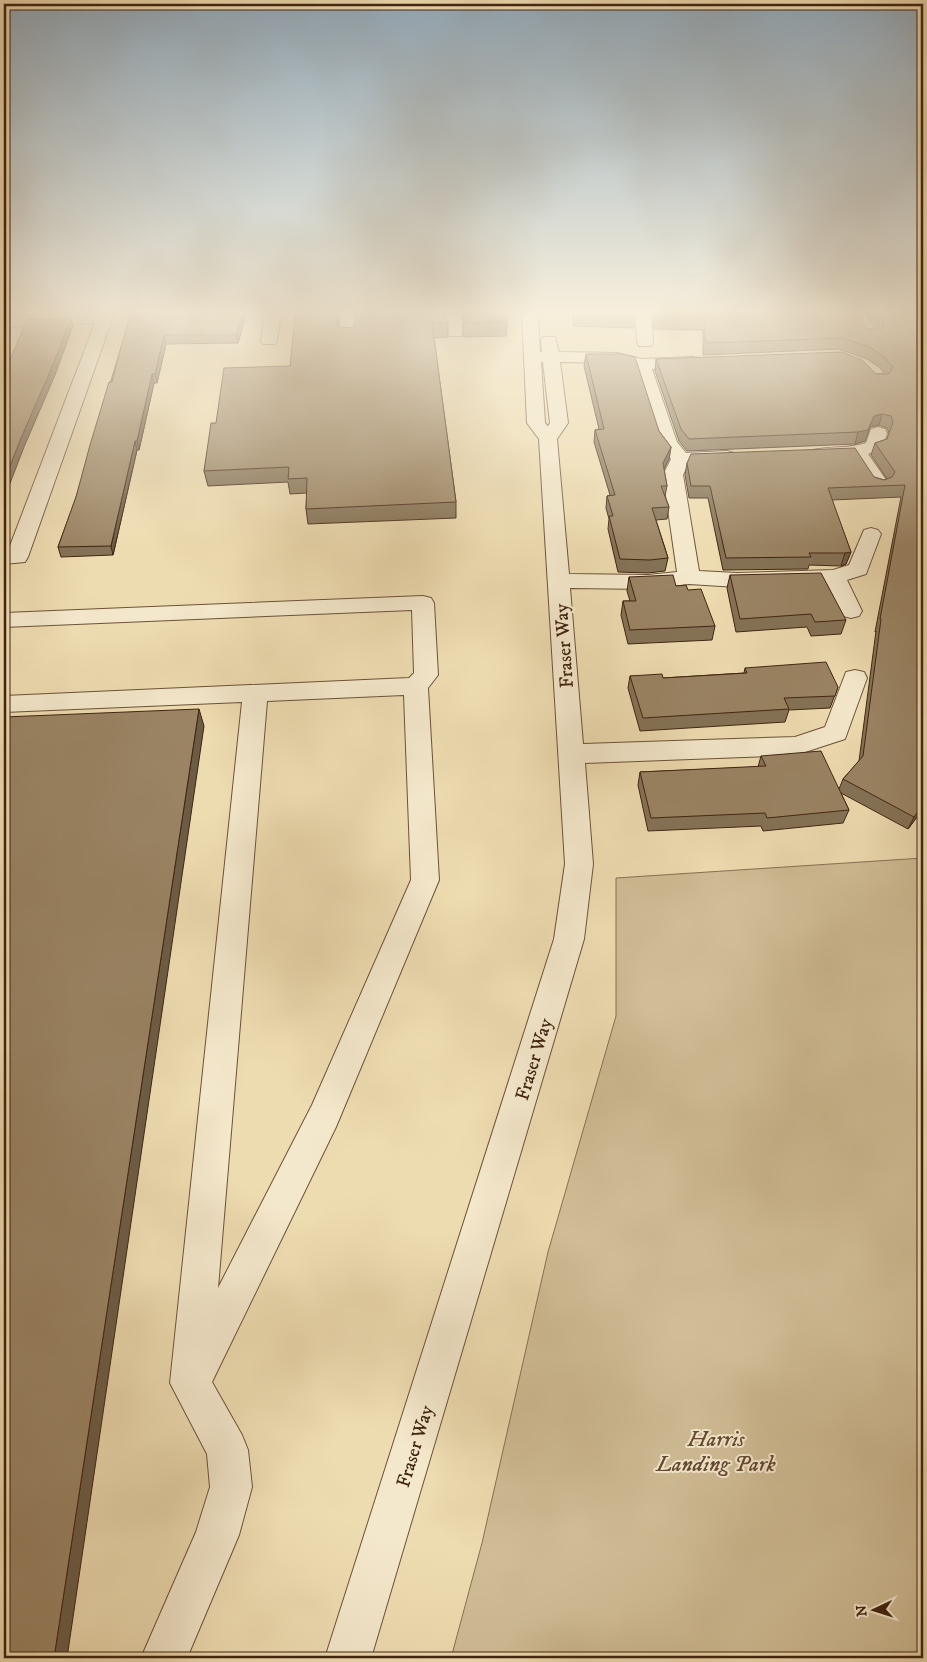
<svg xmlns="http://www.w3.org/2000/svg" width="927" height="1662" font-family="'IM FELL DW Pica',serif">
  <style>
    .green { fill: #d0bd96; stroke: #887054 }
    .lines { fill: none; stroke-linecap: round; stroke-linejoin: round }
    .minor-casing { stroke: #6c5239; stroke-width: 2 }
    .minor { fill: #f4e8cc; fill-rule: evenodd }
    .wall { fill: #847256; stroke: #402411 }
    .shaded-wall { fill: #6c5c46; stroke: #402411 }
    .building { fill: #9a8464; stroke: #402411 }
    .labels { text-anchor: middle; stroke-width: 4; stroke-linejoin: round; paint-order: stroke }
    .street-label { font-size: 19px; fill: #402411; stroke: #f4e8cc }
    .near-park-label { font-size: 22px; font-style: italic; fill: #644a32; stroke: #f4e8cc }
  </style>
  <rect width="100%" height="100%" fill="#eedcb1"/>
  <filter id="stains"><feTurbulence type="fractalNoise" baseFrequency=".004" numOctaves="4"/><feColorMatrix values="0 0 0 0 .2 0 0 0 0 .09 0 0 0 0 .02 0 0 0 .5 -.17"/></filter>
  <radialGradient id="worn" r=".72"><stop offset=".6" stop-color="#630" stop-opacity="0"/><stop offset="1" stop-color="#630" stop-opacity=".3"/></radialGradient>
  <path class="green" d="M 923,858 L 923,1658 L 451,1658 L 482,1543 L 548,1252 L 616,1016 L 616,878 Z"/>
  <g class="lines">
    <g class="minor-casing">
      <path id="minor" d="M 82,314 L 114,314 L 28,557 L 25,562 L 4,564 L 4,552 L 8,551 L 95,323 L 4,327 L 4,317 Z
        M 265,314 L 281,314 L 277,341 L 275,344 L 263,344 L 261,341 Z
        M 340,314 L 356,314 L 355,337 L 353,340 L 341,340 L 339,337 Z
        M 446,314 L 462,314 L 463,333 L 461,336 L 449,336 L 447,333 Z
        M 522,314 L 538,314 L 540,352 L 542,352 L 541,340 L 543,337 L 555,337 L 559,352 L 617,353 L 642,359 L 692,357 L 698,358 L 700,362 L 698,366 L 692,367 L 652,369 L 677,442 L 686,453 L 727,451 L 734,453 L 737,457 L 734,461 L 688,464 L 683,475 L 699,571 L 737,573 L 833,570 L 849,565 L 864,530 L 871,528 L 878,530 L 881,534 L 866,574 L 847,580 L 862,611 L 859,616 L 851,618 L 843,616 L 827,584 L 737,587 L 689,584 L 648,589 L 570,588 L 583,744 L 795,737 L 825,727 L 846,672 L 855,670 L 864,672 L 867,678 L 845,739 L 796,755 L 585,763 L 593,864 L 584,939 L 371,1658 L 325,1658 L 554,939 L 565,864 L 539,439 L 527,423 ZM 541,362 L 543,362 L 550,423 L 548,426 L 545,423 ZM 560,362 L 617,363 L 635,367 L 659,443 L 671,459 L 663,475 L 677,572 L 648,575 L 569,574 L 557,439 L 568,423 Z
        M 635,314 L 651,314 L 653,342 L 651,346 L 639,346 L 637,342 Z
        M 878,427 L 885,429 L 887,433 C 883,448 883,449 868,454 L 889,484 L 886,488 L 879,490 L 872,488 L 852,458 L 820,460 L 813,458 L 810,454 L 813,450 C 831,446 849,449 866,443 L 871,429 Z
        M 423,596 L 431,598 L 434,603 L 438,675 L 428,688 L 439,880 L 336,1127 L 212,1382 L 242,1435 L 248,1450 L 252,1487 L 239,1535 L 187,1658 L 141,1658 L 196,1532 L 210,1487 L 207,1454 L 170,1383 L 242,702 L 4,712 L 4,696 L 409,678 L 414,673 L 412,610 L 4,627 L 4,613 ZM 404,695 L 411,880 L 312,1105 L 218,1288 L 267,701 Z"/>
    </g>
    <use href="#minor" class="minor"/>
  </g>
  <path class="wall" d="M 131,314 L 246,314 L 238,343 L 166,344 L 157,383 L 154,383 L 139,450 L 137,450 L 113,555 L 61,557 L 58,547 L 76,497 Z
    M 339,314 L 338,327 L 352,328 L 445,319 L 448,323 L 448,337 L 434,338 L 456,502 L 456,518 L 308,524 L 306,509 L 307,493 L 290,494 L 288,482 L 208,486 L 204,471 L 216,423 L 290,366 Z
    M 463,314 L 505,314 L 507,322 L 506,336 L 463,337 L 463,323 L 464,320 Z
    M 573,314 L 635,314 L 634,328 L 573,326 Z
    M 653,314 L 856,314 L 867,329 L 876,329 L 864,314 L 923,314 L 923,809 L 908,829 L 841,793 L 849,810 L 843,823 L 763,831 L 761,826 L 648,831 L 638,785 L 640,772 L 758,767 L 761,756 L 839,789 L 843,779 L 859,761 L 876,631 L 875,632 L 901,497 L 832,500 L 851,552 L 846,564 L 841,566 L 809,565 L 808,569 L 723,570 L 708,498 L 689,498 L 685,475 L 687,463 L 874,477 L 884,480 L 887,479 L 871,455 L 875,443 L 887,439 L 889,433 L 887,428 L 879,425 L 870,427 L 865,441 L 855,444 L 687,451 L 679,441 L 655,371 L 656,359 L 885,374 L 879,367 L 867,359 L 839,349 L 703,355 L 703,330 L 654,329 Z
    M 586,354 L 659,431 L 671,447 L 669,459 L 664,469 L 667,486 L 665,496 L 669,507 L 667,519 L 656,520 L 668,558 L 665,571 L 648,573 L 618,572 L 608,529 L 609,519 L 606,508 L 607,496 L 610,495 L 594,442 L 595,430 L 599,429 L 584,366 Z
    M 730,575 L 846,620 L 841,634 L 811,636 L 807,627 L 736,632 L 727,588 Z
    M 629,577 L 676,586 L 688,590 L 715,626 L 712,640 L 628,644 L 621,615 L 623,601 L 630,601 L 627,591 Z
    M 745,668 L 838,687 L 830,708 L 789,710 L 785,722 L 640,731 L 628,688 L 630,676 L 663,678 L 744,673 Z"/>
  <path class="shaded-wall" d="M 243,314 L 246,314 L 246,316 L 238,343 L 236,335 Z
    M 336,314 L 339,314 L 337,337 L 336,323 Z
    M 71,318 L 73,326 L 55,375 L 24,447 L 4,499 L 4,481 L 21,438 Z
    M 164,335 L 166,344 L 157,383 L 155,374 Z
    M 152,374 L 154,383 L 139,450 L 137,441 Z
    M 882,414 L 879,425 L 870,427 L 865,441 L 855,444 L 858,432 L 874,416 Z
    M 135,441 L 137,450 L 113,555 L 111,546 Z
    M 671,447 L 669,459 L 661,475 L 663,463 Z
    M 851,552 L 846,564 L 841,566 L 845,553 Z
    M 199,709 L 204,726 L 67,1658 L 54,1658 Z
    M 923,805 L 923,809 L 908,829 L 914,817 Z"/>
  <path class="building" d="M 131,314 L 243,314 L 236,335 L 164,335 L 155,374 L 152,374 L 137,441 L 135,441 L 111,546 L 58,547 L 76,497 L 90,445 L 109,382 L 112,382 L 122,343 Z
    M 295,314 L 336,314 L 336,323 L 338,327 L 352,328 L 355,324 L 356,314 L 445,314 L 445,319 L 448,323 L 432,323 L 456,502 L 306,509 L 307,478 L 288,479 L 289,467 L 204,471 L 211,423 L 216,423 L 224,368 L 290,366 Z
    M 465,314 L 505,314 L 507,322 L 463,323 L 465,319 Z
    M 574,314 L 635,314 L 636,317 L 574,315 Z
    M 655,314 L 856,314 L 867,329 L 882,329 L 884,324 L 876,314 L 923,314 L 923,805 L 914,817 L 843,779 L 863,756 L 881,619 L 880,619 L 905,485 L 828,488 L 851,552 L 845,553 L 809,553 L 811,557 L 726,558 L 710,486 L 691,486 L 687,463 L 691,454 L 855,448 L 874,477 L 884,480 L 892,477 L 895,472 L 875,443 L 887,439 L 893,422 L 891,416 L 882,414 L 874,416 L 868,430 L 858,432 L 689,439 L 681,429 L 656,359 L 842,352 L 862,360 L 876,374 L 889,374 L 893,367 L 883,356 L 871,348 L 843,338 L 705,343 L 705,319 L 655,317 Z
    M 71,318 L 52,367 L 21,438 L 4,481 L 4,375 L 27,319 Z
    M 586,354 L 621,354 L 635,357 L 659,431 L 671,447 L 663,463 L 667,486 L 661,486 L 669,507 L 652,508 L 668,558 L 650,560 L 620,559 L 609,516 L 613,516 L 607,496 L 615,495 L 595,430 L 604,429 Z
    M 821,573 L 846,620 L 815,622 L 811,614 L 740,619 L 730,575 Z
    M 673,575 L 676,586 L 686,585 L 688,590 L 701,589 L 715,626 L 630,630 L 623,601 L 636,601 L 629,577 Z
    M 826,662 L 838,687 L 835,696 L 784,698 L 789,709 L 643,718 L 630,676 L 662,674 L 663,678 L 747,673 L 745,668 Z
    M 199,709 L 54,1658 L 4,1658 L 4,717 Z
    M 821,751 L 849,810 L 767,818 L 765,813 L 651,818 L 640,772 L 766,766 L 761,756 Z"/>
  <linearGradient id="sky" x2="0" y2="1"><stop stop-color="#93abbc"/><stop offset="0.57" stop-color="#f7efdc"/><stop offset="1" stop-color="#f7efdc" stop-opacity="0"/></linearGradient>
  <rect width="927" height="547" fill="url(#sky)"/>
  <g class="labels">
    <g class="street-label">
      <text transform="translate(563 646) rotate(-94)" y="7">Fraser Way</text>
      <text transform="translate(533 1059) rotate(-73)" y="7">Fraser Way</text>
      <text transform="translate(414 1446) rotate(-73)" y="7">Fraser Way</text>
    </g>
    <g class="near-park-label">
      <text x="716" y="1446">Harris<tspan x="716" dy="25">Landing Park</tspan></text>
    </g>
  </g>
  <rect width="927" height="1662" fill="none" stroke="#eedcb1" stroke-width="20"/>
  <rect x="5" y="5" width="917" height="1652" fill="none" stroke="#402411" stroke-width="2.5"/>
  <rect x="10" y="10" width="907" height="1642" fill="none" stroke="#402411"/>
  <g transform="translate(874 1610) rotate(266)" stroke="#f4e8cc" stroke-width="4" paint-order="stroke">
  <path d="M0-4L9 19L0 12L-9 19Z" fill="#402411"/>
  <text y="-8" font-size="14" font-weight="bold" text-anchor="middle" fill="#402411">N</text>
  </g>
  <rect width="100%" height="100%" filter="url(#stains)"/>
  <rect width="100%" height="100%" fill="url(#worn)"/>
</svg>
